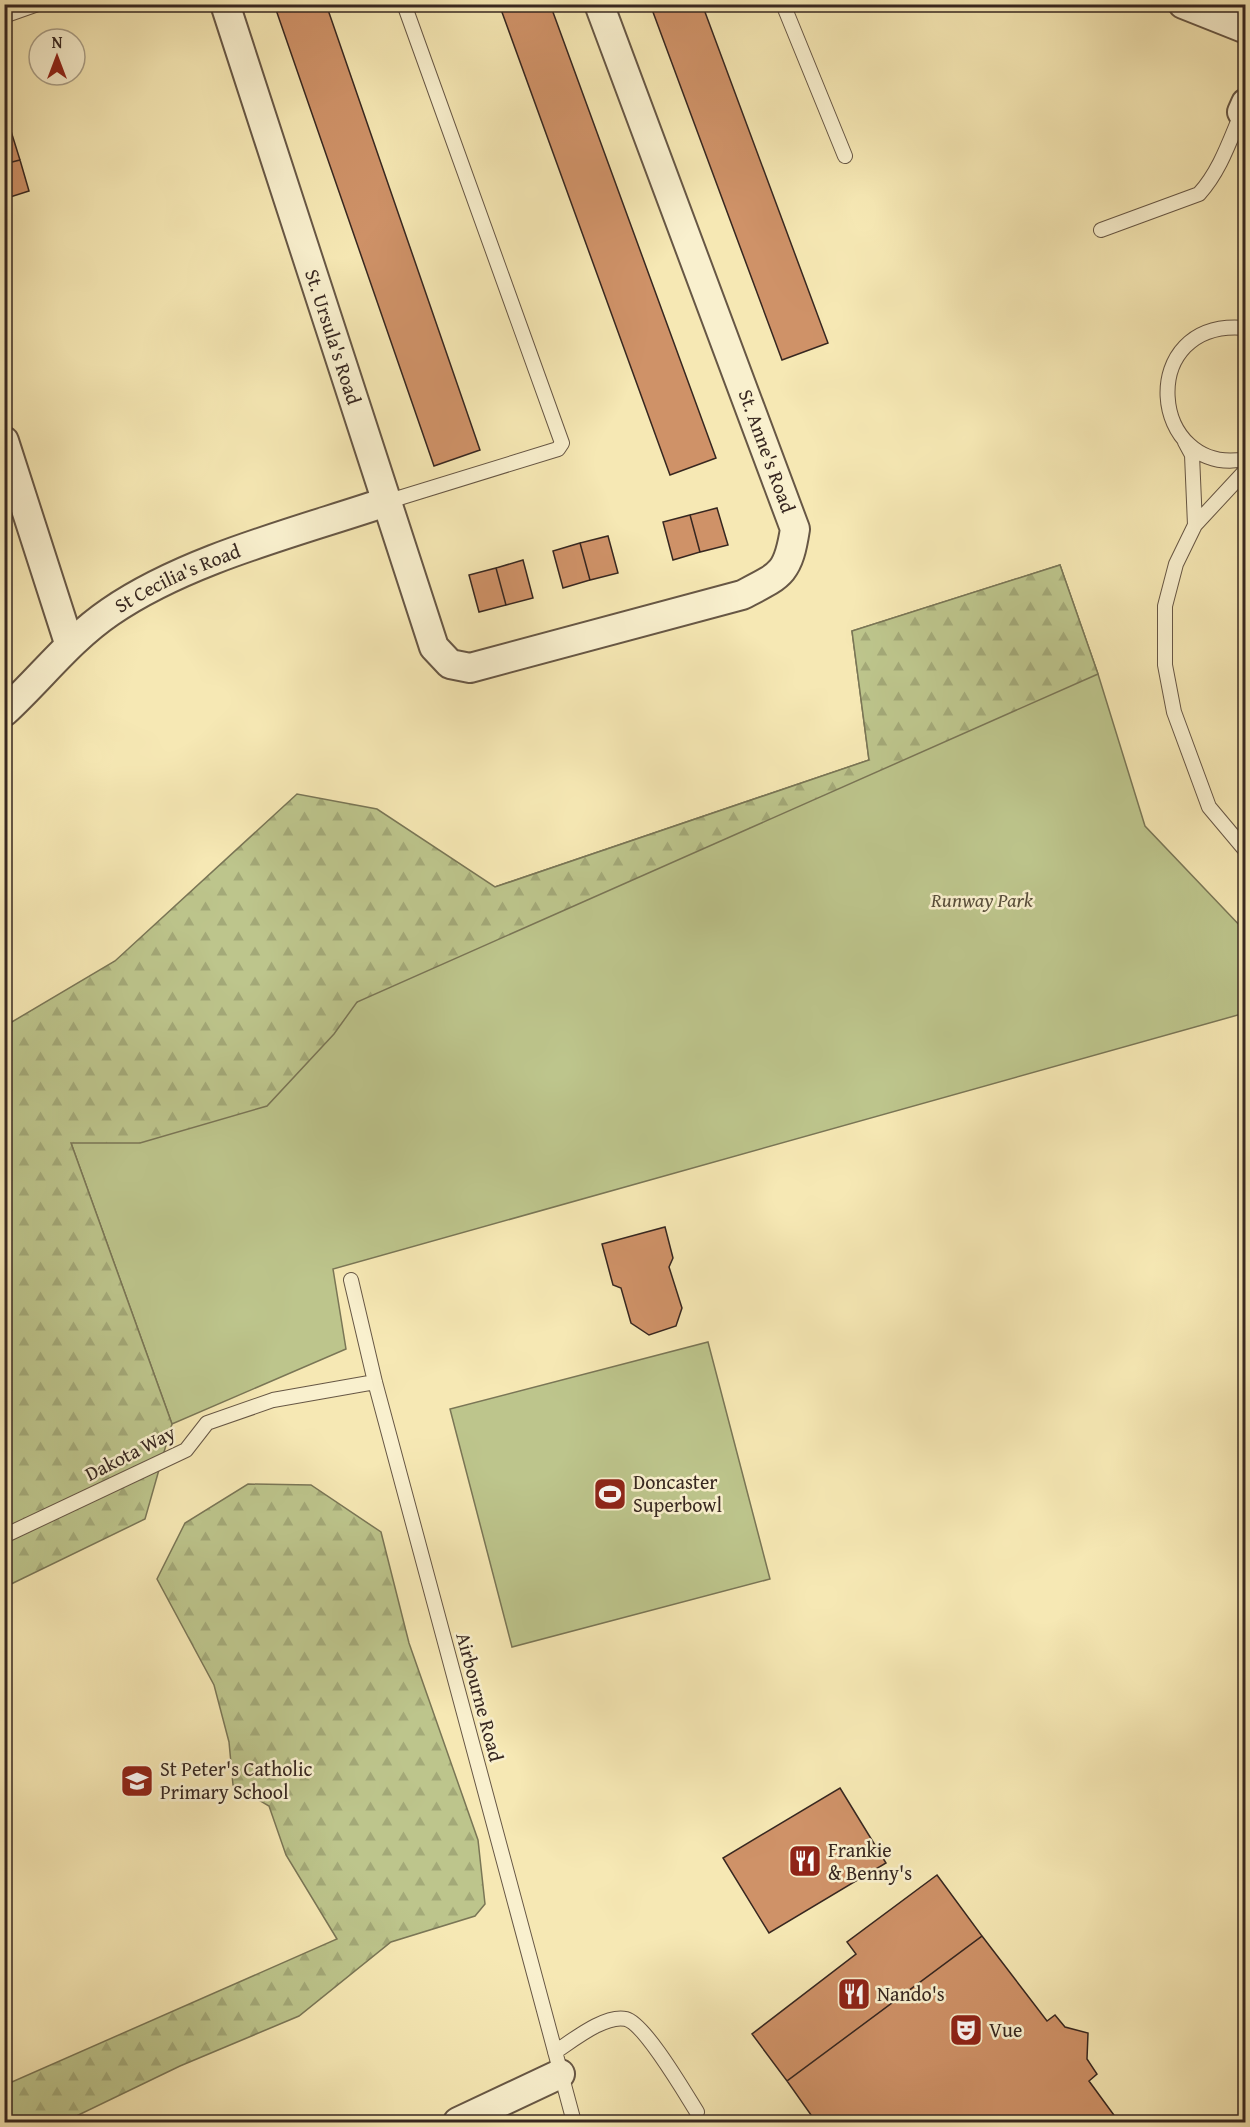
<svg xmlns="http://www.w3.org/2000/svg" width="1250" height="2127" font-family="'Gentium Book Plus',serif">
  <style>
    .green { fill: #bdc58c; stroke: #7a7656; stroke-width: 1.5 }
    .forest { fill: url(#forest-firs); stroke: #7a7656; stroke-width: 1.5 }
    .building { fill: #cf9268; stroke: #372720; stroke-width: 1.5 }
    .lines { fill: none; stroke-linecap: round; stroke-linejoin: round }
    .lane-casing { stroke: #675745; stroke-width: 16 }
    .street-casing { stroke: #675745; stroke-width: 32 }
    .lane { stroke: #f9f0ce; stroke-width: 14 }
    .street { stroke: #f9f0ce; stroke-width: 28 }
    .labels { text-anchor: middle; stroke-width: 5; stroke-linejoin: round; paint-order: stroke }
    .street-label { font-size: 20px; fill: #372720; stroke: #f9f0ce }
    .park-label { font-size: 20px; font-style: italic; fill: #584e3b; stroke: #f9f0ce }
    .poi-label { font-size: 20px; fill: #372720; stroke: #f9f0ce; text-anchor: start }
  </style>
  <defs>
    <pattern id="forest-firs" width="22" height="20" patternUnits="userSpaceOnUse" patternTransform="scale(1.5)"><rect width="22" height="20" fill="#bdc58c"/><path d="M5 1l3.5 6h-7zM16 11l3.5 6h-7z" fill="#a3a978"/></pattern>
  </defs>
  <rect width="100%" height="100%" fill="#f6e8b4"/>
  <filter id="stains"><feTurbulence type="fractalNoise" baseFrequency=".00333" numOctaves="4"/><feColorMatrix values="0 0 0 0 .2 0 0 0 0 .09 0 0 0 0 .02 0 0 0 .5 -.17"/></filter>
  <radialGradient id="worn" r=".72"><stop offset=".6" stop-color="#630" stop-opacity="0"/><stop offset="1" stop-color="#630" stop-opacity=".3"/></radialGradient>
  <path class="green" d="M 1060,565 L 1098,674 L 1145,826 L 1245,931 L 1245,1013 L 333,1269 L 346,1349 L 172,1424 L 71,1143 L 357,1002 L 495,887 L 869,760 L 852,631 Z
    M 708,1342 L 770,1579 L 512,1647 L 450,1409 Z"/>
  <path class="forest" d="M 1060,565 L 1098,674 L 357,1002 L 334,1034 L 267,1106 L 140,1143 L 71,1143 L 172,1424 L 145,1519 L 5,1587 L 5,1026 L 115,961 L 297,794 L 377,809 L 495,887 L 869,760 L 852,631 Z
    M 248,1484 L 311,1485 L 381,1532 L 409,1643 L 478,1840 L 485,1904 L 475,1916 L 391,1942 L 299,2016 L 180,2066 L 64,2122 L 5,2122 L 5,2085 L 337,1939 L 286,1855 L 269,1806 L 233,1785 L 229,1742 L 214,1685 L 157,1579 L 185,1523 Z"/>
  <path class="building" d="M 274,4 L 326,4 L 480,450 L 434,466 Z
    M 499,4 L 550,4 L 716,458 L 670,475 Z
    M 650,4 L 702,4 L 828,343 L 782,360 Z
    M 10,128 L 20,160 L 4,164 L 4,130 Z
    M 20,160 L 29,191 L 4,199 L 4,164 Z
    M 717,508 L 728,545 L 700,552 L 690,515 Z
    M 690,515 L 700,552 L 673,560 L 663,522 Z
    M 608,536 L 618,573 L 590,580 L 580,543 Z
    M 580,543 L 590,580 L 563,588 L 553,551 Z
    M 523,560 L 533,598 L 506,605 L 496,568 Z
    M 496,568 L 506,605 L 479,612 L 469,575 Z
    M 665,1227 L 673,1258 L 669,1267 L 682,1308 L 676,1326 L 649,1335 L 631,1323 L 621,1288 L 613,1285 L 602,1244 Z
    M 840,1788 L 886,1863 L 769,1933 L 723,1858 Z
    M 937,1875 L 982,1936 L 787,2081 L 752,2034 L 856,1954 L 847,1942 Z
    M 982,1936 L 1047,2021 L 1055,2015 L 1065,2027 L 1088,2033 L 1087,2059 L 1097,2074 L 1089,2081 L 1119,2122 L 816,2122 L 787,2081 Z"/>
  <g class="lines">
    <g class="lane-casing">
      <path id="lane" d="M 783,4 L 845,156
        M 4,16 L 38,4
        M 1101,230 L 1199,194 C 1220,171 1230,140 1242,112
        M 1246,328 C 1134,317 1149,478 1246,459
        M 1185,442 L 1192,455 L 1195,525 L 1246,470
        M 386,502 L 558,449 L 562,443 L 404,4
        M 1195,525 L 1176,564 L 1165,606 L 1165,665 L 1174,712 L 1209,807 L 1246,851
        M 351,1280 L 375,1382 L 574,2122
        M 4,1536 L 186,1450 L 207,1423 L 273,1400 L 375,1382
        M 555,2052 C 572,2041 605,2014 626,2019 C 645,2024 685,2093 697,2112"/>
    </g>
    <g class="street-casing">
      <g id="street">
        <path id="s1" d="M 225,4 L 434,647 L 450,664 L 470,668 L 742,595 C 781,575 788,574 795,529 L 599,4"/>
        <path d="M 1183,4 L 1246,29"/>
        <path d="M 1242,112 L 1246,103"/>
        <path d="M 4,441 L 69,643"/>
        <path id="s2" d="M 4,712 C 41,678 69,640 110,612 C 187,559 297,532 386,502"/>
        <path d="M 458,2122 L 560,2074"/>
      </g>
    </g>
    <use href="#lane" class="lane"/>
    <use href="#street" class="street"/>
  </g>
  <defs>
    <g id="stadium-square" transform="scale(1.725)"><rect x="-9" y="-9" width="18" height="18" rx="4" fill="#8f2418" stroke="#f9f0ce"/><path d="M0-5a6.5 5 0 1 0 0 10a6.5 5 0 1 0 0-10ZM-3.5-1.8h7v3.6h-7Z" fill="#fff"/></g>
    <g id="school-square" transform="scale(1.725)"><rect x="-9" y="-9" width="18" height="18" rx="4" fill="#8f2418" stroke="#f9f0ce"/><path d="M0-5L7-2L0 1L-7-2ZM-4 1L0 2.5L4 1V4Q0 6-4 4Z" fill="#fff"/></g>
    <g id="restaurant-square" transform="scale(1.725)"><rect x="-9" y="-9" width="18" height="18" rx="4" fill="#8f2418" stroke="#f9f0ce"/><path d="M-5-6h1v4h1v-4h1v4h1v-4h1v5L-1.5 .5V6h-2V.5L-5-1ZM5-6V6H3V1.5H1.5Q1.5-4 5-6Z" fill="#fff"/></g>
    <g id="theatre-square" transform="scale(1.725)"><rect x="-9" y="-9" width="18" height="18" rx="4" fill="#8f2418" stroke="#f9f0ce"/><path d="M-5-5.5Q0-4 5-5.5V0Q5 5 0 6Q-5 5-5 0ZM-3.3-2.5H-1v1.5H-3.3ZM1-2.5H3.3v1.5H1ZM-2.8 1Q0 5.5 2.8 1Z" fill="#fff"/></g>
  </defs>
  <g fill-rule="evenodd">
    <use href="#stadium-square" x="610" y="1494"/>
    <use href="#school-square" x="137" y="1781"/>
    <use href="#restaurant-square" x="805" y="1861"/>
    <use href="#restaurant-square" x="854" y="1994"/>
    <use href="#theatre-square" x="966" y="2030"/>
  </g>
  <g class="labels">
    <g class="street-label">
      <text dy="7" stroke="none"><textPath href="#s1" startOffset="350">St. Ursula's Road</textPath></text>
      <text transform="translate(767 451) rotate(70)" y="7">St. Anne's Road</text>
      <text dy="7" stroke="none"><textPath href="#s2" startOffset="222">St Cecilia's Road</textPath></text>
      <text transform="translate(130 1453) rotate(-27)" y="7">Dakota Way</text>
      <text transform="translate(480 1697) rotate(75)" y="7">Airbourne Road</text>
    </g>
    <g class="park-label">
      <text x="982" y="907">Runway Park</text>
    </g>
    <g class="poi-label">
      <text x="633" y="1489">Doncaster<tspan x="633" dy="23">Superbowl</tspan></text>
      <text x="160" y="1776">St Peter's Catholic<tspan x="160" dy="23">Primary School</tspan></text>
      <text x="828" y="1857">Frankie<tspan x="828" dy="23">&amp; Benny's</tspan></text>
      <text x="877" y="2001">Nando's</text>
      <text x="989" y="2037">Vue</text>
    </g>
  </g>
  <rect width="1250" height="2127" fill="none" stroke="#f6e8b4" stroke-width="24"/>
  <rect x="6" y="6" width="1238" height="2115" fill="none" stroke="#372720" stroke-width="3"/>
  <rect x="12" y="12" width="1226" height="2103" fill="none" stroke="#372720" stroke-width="1.5"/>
  <g transform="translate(57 57)"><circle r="28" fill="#f9f0ce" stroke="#aba088" stroke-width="1.5"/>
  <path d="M0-4.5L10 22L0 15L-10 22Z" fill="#8f2418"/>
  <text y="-9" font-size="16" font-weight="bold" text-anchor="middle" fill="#372720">N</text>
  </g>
  <rect width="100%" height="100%" filter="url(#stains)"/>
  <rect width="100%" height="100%" fill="url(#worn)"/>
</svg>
